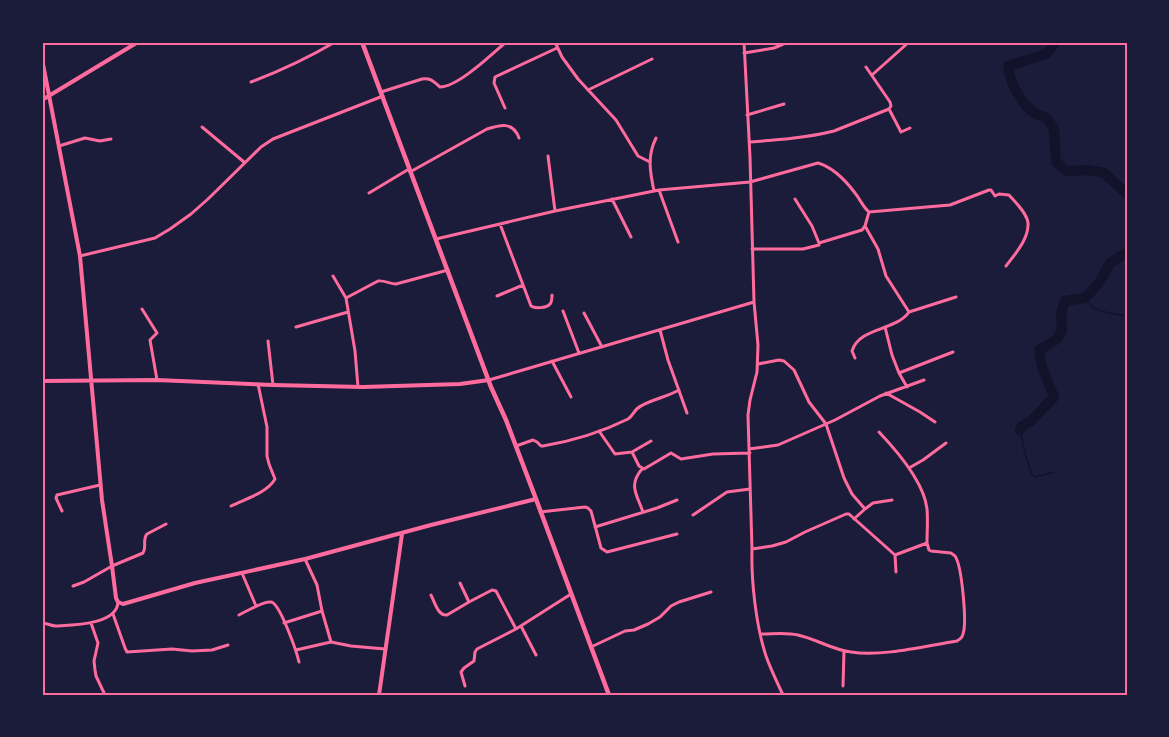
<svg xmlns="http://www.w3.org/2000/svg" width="1169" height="737" font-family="'Times New Roman',serif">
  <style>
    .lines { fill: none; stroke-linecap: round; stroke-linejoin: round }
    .stream { stroke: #12122b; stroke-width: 1.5 }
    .river { stroke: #12122b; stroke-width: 10 }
    .minor { stroke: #ff6b9d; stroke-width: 3 }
    .tertiary { stroke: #ff6b9d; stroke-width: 4 }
    .secondary { stroke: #ff6b9d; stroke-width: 4.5 }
    .neatline { fill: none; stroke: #ff6b9d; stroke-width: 2 }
  </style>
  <rect width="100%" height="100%" fill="#1b1b3a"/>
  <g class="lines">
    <path class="stream" d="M 1085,298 C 1093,313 1111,313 1127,316
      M 1020,430 L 1025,453 L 1032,475 L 1035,477 L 1054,472"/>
    <path class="river" d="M 1056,42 L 1046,54 L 1008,66 C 1010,85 1026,115 1046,117 L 1054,129 L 1056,162 L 1067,171 L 1088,170 L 1104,173 L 1127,194
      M 1020,430 L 1022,426 L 1030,422 L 1054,397 L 1042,367 L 1039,350 L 1057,339 L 1062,331 L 1061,313 L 1065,301 L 1085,298 L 1099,283 L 1110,263 L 1127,252"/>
    <path class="minor" d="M 555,42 L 562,57 L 578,79 L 616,120 L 638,156 L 650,162
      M 744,42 L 750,157 L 754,302 L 758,345 L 757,372 L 750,400 L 748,415 L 752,549 C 751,580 756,626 766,656 C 771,670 777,682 783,695
      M 744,53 L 774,48 L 788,42
      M 866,67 L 890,102 L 891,106 L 889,109
      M 872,75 L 909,42
      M 251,82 C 280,71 308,58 335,42
      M 588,90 L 652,59
      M 381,92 L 422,79 C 431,78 433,81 440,87 C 458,87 492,54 506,42
      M 505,108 L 494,83 L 495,77 L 557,48
      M 747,115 L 784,104
      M 202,127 L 244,162
      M 749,142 C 777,140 806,138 834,131 L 889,109 L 901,132 L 910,128
      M 59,146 L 85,138 L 100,141 L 111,139
      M 548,156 L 555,211
      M 410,172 L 487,129 C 500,125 513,121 519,138
      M 659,190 L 678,242
      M 654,191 C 650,172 647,156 656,138
      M 369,193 L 409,169
      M 612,199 L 631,237
      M 500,224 L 531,306 C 535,309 547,308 550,304 C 552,302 552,297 552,295
      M 436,239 L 555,211 L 659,190 L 750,182 L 818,163 C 832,167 846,181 855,193 C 860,199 863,207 869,212 L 950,205 L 989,190 L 991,190 L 995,196 L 999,194 L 1009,195 C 1015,202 1027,213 1028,223 C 1029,239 1015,254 1006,266
      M 819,243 L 862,230 L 865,226 L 869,212
      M 752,249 L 803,249 L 819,245 L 819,243 L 812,226 L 795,199
      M 80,256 L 155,238 L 170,229 L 191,214 L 208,199 L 261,147 L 273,139 L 383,96
      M 333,276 L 346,298
      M 497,296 L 523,285
      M 142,309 L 157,333 L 150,340 L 157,380
      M 563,311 L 579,353
      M 909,312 L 956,297
      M 584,313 L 602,347
      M 296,327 L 348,312
      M 885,327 L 892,355 L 899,373 L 907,387
      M 660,330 L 668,360 L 687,413
      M 268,341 L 273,385
      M 855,358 L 852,351 C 859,327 896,331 909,312 L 886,276 L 878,249 L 865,226
      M 552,361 L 571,397
      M 758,364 L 779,360 L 784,361 L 794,370 L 809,402 L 826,424 L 844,478 L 852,494 L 865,509 L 873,503 L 892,500
      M 899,373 L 953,352
      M 489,380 L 754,302
      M 358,387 L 355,351 L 346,298 L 378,281 C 384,280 390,284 396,284 L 448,270
      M 886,393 L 920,412 L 935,422
      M 599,431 L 615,454 L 632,452 L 651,441
      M 879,432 C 898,452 924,482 927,509 C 928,520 927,532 927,543
      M 516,446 L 533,440 L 537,442 L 541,446 L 543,446 C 572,441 602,432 628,419 C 634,415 634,409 641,406 C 653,399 667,397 679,390
      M 749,449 L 778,445 L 835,420 L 880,396 L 924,380
      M 632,452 L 639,466 L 644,469 L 671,453 L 681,459 L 713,454 L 750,453
      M 909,468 L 923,460 L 946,443
      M 642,469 C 628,485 637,495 643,512
      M 231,506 C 245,499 267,493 275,479 L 269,464 L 267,456 L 267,427 L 258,384
      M 62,511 L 56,498 L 57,495 L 100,485
      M 540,512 L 585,507 L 588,508 L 591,511 L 601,548 L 607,552 L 677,534
      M 693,515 L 727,492 L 750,489
      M 854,519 L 865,509
      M 595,527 L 657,508 L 677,500
      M 752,549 L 772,546 L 786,542 L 805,532 L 846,514 L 849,514 L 895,555 L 896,572
      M 305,559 L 317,585 L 322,611 L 331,642 L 351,646 L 385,649
      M 242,573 L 256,606
      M 460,583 L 469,602 L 492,590 L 496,591 L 516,629
      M 73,586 L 84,582 L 112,566 L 143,553 C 147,547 142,540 147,534 L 166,524
      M 431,595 C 435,603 438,616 447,615 L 469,602
      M 113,614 L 125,648 L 127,652 L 172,649 L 192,651 L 212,650 L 228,645
      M 239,615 C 247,611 263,601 271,602 C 280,603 297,653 299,662
      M 42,623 C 47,623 51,626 56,626 C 72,625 117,625 118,602
      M 91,623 L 98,643 L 94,661 L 95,670 L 96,676 L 105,695
      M 284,623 L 322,611
      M 521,626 L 536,655
      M 761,634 C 773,634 786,632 798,635 C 816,639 833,650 851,652 C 882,657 925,646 957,641 C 961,638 962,639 963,634 C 967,623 962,566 955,556 C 954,555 952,554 951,553 L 931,551 L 929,550 L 927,543 L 895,555
      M 591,647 L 625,631 L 634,630 L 648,624 L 660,617 L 671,606 L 679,602 L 711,592
      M 296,650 L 331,642
      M 465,686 L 461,672 L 464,668 L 474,661 L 475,652 L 477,649 L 516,629 L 571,594
      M 843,686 L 844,651"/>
    <path class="tertiary" d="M 42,59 L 80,256 L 102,500 L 112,566 L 116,598 L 118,602 L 123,604 L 195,583 L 305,559 L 431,525 L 536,499
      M 42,100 L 138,42
      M 42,381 L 157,380 L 273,385 L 363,387 L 460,384 L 489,380
      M 379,695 L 402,534"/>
    <path class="secondary" d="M 362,42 L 491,387 L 506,420 L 536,499 L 609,695"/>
  </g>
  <rect width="1169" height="737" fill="none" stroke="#1b1b3a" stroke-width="87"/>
  <rect x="44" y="44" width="1082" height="650" class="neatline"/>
</svg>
